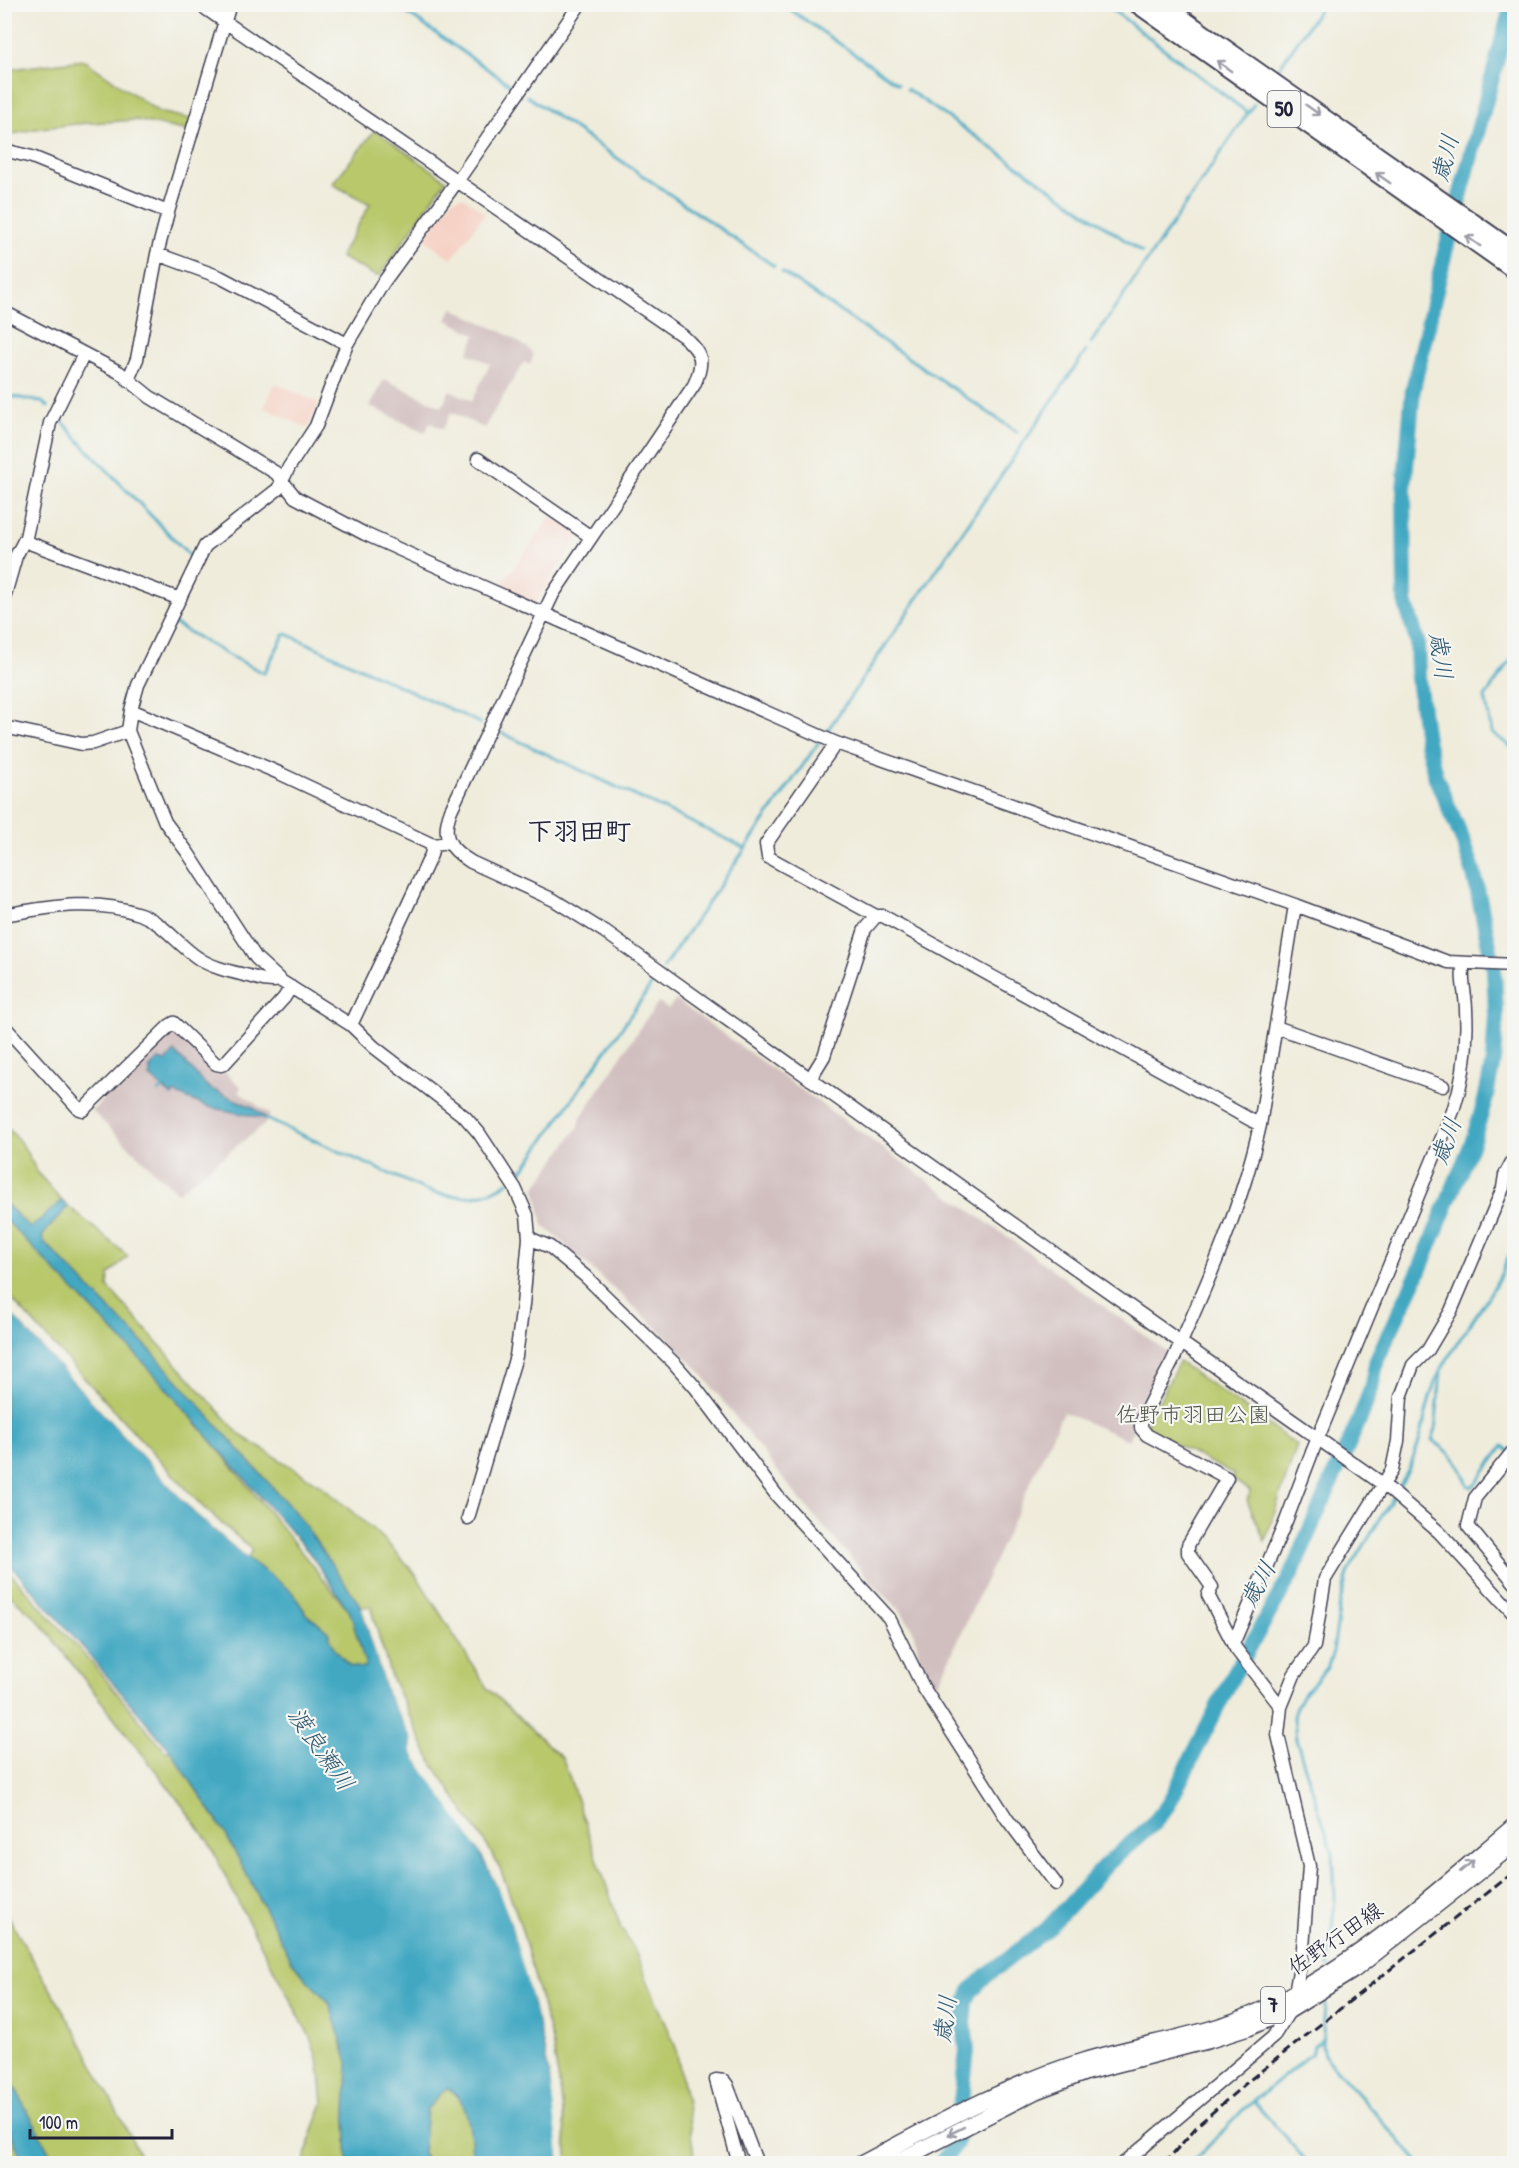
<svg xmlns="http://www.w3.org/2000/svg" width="1519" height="2168" font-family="'Patrick Hand','Klee One',sans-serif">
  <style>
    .built { fill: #f6d1c5 }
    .industrial { fill: #d1bfbf }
    .green { fill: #b8c86a; stroke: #6d7552; stroke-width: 1.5 }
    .water { fill: #42a8c2; stroke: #32657e; stroke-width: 1.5 }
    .pier { fill: #efecdb }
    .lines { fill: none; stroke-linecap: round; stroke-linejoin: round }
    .stream { stroke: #42a8c2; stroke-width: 3 }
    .river { stroke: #42a8c2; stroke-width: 16 }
    .minor-casing { stroke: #414053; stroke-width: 15 }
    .major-casing { stroke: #414053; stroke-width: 18 }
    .highway-casing { stroke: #414053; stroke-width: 20 }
    .minor { stroke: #fff; stroke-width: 12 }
    .major { stroke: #fff; stroke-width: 15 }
    .highway { stroke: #fff; stroke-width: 16 }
    .rail { stroke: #22223b; stroke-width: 3; stroke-dasharray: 9 4.5; stroke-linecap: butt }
    .oneway { stroke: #9c9ca7 }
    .labels { text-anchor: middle; stroke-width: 4.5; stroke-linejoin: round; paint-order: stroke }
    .shield { fill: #f6f6f2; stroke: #626272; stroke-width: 1.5 }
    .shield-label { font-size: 21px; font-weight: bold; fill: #22223b }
    .park-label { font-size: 22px; fill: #4f5449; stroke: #f6f6f2 }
    .street-label { font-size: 22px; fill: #22223b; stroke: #f6f6f2 }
    .water-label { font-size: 24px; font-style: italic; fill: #2f5871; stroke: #f6f6f2 }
    .quarter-label { font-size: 26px; font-weight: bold; fill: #22223b; stroke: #f6f6f2 }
  </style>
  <rect width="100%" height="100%" fill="#f6f6f2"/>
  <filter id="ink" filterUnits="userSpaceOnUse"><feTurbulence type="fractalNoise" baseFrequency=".0167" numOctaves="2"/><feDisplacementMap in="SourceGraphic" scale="12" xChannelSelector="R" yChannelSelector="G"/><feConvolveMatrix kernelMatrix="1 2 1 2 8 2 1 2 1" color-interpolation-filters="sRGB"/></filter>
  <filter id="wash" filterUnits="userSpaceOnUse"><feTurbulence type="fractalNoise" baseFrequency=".008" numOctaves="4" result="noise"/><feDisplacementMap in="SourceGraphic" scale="24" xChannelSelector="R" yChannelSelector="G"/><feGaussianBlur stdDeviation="1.35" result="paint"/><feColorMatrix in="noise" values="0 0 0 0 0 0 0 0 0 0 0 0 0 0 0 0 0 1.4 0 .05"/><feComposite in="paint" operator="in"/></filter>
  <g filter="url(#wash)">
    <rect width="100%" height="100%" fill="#efecdb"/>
    <path class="built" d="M 463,197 L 485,213 L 452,259 L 425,240 L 453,199 Z
      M 275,383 L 319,403 L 308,428 L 264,408 Z
      M 551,516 L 579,535 L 535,604 L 500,587 Z"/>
    <path class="industrial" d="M 452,308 L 506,334 L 528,348 L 533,355 L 530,365 L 524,362 L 484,428 L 451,412 L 443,429 L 430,423 L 425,433 L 370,406 L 384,379 L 442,407 L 450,390 L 472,401 L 490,364 L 468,353 L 476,335 L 447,320 Z
      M 676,1000 L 1165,1350 L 1168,1356 L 1128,1440 L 1063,1412 L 937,1686 L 919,1660 L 915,1634 L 901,1611 L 874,1585 L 793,1491 L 698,1369 L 654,1325 L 543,1225 L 535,1188 L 579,1126 L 581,1117 L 643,1023 L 659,1002 L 668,1009 Z
      M 175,1029 L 220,1073 L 225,1072 L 241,1087 L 239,1092 L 270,1114 L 264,1125 L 177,1193 L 92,1111 L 169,1030 Z"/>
    <path class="green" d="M 84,60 L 159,112 L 191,119 L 188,131 L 136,120 L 75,124 L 35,129 L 5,136 L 4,70 Z
      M 375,130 L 446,180 L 380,275 L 376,276 L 340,257 L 370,204 L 332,184 Z
      M 4,1124 L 22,1144 L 38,1173 L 62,1201 L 30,1228 L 5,1202 Z
      M 68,1206 L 128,1256 L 109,1275 L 108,1287 L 240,1435 L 322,1486 L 383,1538 L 416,1575 L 487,1688 L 563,1759 L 621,1928 L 634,1949 L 675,2045 L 687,2104 L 695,2163 L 568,2163 L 561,2095 L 552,2041 L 519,1920 L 500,1868 L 486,1844 L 433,1765 L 391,1677 L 370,1606 L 362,1608 L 299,1517 L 153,1353 L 44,1242 L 42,1237 C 49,1226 60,1217 68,1206 Z
      M 5,1219 L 147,1366 L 209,1438 L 350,1612 L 366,1666 L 360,1668 L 350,1666 L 335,1650 L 328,1632 L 306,1613 L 292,1592 L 247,1558 L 252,1550 L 202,1506 L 5,1292 Z
      M 1179,1362 L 1297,1445 L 1265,1541 L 1247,1500 L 1251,1491 L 1232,1479 L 1234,1475 L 1149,1430 L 1147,1423 Z
      M 4,1566 L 97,1669 L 166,1752 L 170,1750 L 225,1833 L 292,1961 L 306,1979 L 329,2002 L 348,2062 L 346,2118 L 348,2163 L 305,2163 L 309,2142 L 323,2103 L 319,2064 L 310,2037 L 241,1908 L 208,1841 L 176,1797 L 37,1619 L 12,1597 L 5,1587 Z
      M 5,1912 L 77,2034 L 144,2163 L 55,2163 L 5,2068 Z
      M 446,2088 C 470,2096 472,2142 472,2163 L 425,2163 L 423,2152 L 427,2109 Z
      M 4,2118 L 23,2163 L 5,2163 Z"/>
    <path class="water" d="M 175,1052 L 209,1088 L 252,1107 L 268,1119 L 208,1107 L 174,1093 L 172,1096 L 149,1076 L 151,1073 L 149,1069 L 159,1059 L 166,1061 Z
      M 62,1201 L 68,1206 C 60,1217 49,1226 42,1237 L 44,1242 L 153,1353 L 299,1517 L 362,1608 L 387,1693 L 411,1737 L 412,1753 C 442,1795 475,1837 496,1884 C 510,1914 518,1947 527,1979 C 543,2040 558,2101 560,2163 L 472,2163 C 472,2142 470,2096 446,2088 L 427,2109 L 423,2152 L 425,2163 L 348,2163 L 346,2118 L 348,2062 L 329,2002 L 306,1979 L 292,1961 L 225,1833 L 170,1750 L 68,1630 L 5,1559 L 5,1307 L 194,1512 L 241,1553 L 292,1592 L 306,1613 L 328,1632 L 335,1650 L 350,1666 L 360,1668 L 366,1666 L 350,1612 L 311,1555 L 147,1366 L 5,1219 L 4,1202 L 30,1228 Z
      M 4,2068 L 7,2073 L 55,2163 L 23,2163 L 5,2118 Z"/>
    <path class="pier" d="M 4,1304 L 196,1509 L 249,1555 L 247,1558 L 194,1512 L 5,1307 Z
      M 365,1607 L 390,1692 L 414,1736 L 415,1752 L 485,1855 L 499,1883 L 513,1919 L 546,2040 L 553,2076 L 563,2164 L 560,2163 L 550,2076 L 543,2040 L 510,1920 L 496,1884 L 483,1857 L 412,1753 L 411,1737 L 387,1693 L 362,1608 Z"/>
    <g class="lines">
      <path class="stream" d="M 394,4 L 509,84
        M 782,4 L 898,84
        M 1105,4 L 1248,113
        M 1279,68 L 1323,4
        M 907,89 L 1142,252
        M 527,96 L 774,266
        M 782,272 L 1017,432
        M 1091,343 L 1254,104
        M 4,395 L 42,402 L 48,407
        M 59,417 L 79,441 L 193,559
        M 175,624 L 228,655 L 264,673 L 284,635 L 287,634 L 480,723
        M 1514,656 L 1485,697 L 1492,733 L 1514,749
        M 502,733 L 733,842 L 745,849
        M 825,734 L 1086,351
        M 663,968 L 821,739
        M 159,1092 L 165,1085
        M 264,1118 L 428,1191 C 455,1199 484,1200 508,1182
        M 514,1178 L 526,1166 L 659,974
        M 1441,1373 L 1435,1431 L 1432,1440 C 1452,1453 1460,1462 1468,1486 L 1472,1488 L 1503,1446 L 1510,1452
        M 1397,1491 C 1408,1473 1417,1451 1422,1431 C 1426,1413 1429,1395 1437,1378 C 1460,1331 1499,1293 1514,1242
        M 1328,1967 L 1335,1899 L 1333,1854 L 1296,1739 L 1294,1717 L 1297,1705 L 1302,1696 L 1327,1668 L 1333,1652 L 1340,1603 L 1348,1572 L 1394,1496
        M 1326,1994 L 1322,2046 L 1324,2055 L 1420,2164
        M 1253,2101 L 1309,2164
        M 1191,2164 L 1243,2110 L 1312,2053 L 1314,2046 L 1322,2040"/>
      <path class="river" d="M 940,2164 L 956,2144 L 967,2051 L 964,2023 L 966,2002 L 970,1992 L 983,1978 L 1047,1929 L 1107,1864 L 1153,1824 L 1168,1805 L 1234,1674 L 1292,1573 L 1311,1527 L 1361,1416 L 1371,1389 L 1377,1359 L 1419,1271 L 1472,1143 L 1485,1101 L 1493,1061 L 1496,1015 L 1494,969 L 1474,874 L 1464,843 L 1436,778 L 1426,740 L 1418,679 L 1417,641 L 1405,601 L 1404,489 L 1413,389 L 1445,252 L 1512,4"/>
    </g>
  </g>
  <g filter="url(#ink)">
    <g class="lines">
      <g class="minor-casing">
        <path id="minor" d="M 199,4 L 683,336 C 702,352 705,361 694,385 L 553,594 L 451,810 C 441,836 448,848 471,862 L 554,900 L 605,932 L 1058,1256 L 1384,1485 L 1439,1532 L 1514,1614
          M 4,150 L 32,157 L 168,212
          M 157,254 L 220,277 L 347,344
          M 4,312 L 119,372 L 150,397 L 276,473 L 295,497 L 365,534 L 436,566 L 836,743 L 1295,905 L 1260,1125 C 1242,1206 1208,1282 1174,1358 C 1164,1380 1148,1401 1141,1424 L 1141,1428 L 1147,1435 L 1227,1478 L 1188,1545 L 1188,1553 L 1212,1587 L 1208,1595 L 1236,1649 L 1281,1707
          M 128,380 L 137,359 L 157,254 L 168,212 L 230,4
          M 478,459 L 591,537
          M 24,541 L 180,599
          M 4,598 L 16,556 L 26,537 L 29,523 L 50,423 L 84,354
          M 131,710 L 279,773 L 433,845 L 448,843
          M 4,727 L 82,744 L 93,743 L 128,731
          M 836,743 L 766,844 L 768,857 L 876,916
          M 1295,905 L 1448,962 L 1514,965
          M 4,915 C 50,907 95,898 140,914 C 164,923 177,944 198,958 C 212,968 233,972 249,976 C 260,979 270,983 280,980
          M 351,1025 L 405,911 L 431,855 L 433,845
          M 4,1026 L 79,1109 L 83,1110 L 169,1026 L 174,1023 L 216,1064 L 221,1065 L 224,1064 L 284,998 L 291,987
          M 1276,1027 L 1443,1086
          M 810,1079 L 824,1056 L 865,929 L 876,916 L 883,916 L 1260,1125
          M 529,1238 L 550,1247 L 585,1276 L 674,1363 L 695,1387 L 778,1497 L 889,1618 L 923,1687 L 1007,1819 L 1056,1884
          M 1514,1450 L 1475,1498 L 1468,1526 L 1514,1582
          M 468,1518 L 516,1356 L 523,1305 L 529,1238 L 527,1215 L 515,1188 L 479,1133 L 465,1117 L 374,1047 L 351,1025 L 281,981 L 256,958 L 188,853 L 165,822 L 128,731 L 131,710 L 138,685 L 205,546 L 278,489 L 289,467 L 316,426 L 347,344 L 383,283 L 458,180 L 580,4
          M 1233,1644 L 1286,1521 L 1313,1450 L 1453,1111 C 1464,1078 1468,1045 1466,1010 C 1466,994 1460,978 1464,963
          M 716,2080 L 724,2081 L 727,2085 L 757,2164
          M 716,2080 L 739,2164
          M 1123,2164 L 1273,2037 L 1290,2010 L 1295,1994 L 1303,1948 L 1309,1866 L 1278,1735 L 1281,1707 L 1294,1675 L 1314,1646 L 1325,1579 L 1392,1470 L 1398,1441 L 1401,1397 L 1413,1365 L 1428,1350 L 1451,1311 L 1503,1188 L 1505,1175 L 1514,1158"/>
      </g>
      <g class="major-casing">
        <path id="major" d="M 861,2164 C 933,2126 1006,2085 1083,2061 C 1144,2042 1209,2036 1266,2008 C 1359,1963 1436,1892 1514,1826
          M 893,2164 L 1036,2091 L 1087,2072 L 1207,2041 L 1248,2028 L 1290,2010 L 1354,1970 L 1514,1844"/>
      </g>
      <g class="highway-casing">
        <path id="highway" d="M 1137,4 L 1514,270
          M 1162,4 L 1514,251"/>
      </g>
      <use href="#minor" class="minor"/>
      <use href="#major" class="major"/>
      <use href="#highway" class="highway"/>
      <path class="rail" d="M 1164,2164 L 1199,2124 L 1251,2079 L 1514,1872"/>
    </g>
    <defs><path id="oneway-shaft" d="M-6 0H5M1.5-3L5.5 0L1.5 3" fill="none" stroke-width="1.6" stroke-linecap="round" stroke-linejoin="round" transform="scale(1.5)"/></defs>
    <g class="oneway">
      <use href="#oneway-shaft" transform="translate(1224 66) rotate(-145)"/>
      <use href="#oneway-shaft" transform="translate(1313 110) rotate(35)"/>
      <use href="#oneway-shaft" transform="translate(1383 178) rotate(-145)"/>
      <use href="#oneway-shaft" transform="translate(1473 241) rotate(-145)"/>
      <use href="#oneway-shaft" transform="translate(1467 1866) rotate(-40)"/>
      <use href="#oneway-shaft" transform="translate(956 2131) rotate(153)"/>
    </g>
  </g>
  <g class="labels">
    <g class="shield">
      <rect x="1267.5" y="91" width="33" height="36" rx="4.5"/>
      <rect x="1261" y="1987" width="24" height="36" rx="4.5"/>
    </g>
    <g class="shield-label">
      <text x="1284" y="116">50</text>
      <text x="1273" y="2012">7</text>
    </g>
    <g class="park-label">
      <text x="1193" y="1422">佐野市羽田公園</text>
    </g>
    <g class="street-label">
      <text transform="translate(1335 1938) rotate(-35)" y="8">佐野行田線</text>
    </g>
    <g class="water-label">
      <text transform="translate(1445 158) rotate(-75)" y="8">歳川</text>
      <text transform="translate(1441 656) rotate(82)" y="8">歳川</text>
      <text transform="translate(1446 1141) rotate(-70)" y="8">歳川</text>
      <text transform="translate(1258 1584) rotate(-61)" y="8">歳川</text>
      <text transform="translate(321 1749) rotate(55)" y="8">渡良瀬川</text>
      <text transform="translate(945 2019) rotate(-82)" y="8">歳川</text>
    </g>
    <g class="quarter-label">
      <text x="579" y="840">下羽田町</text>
    </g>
  </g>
  <rect width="1519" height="2168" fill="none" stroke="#f6f6f2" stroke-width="24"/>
  <path d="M30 2129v9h142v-9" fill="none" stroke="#22223b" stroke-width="3"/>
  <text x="39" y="2129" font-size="18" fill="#22223b" stroke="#f6f6f2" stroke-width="4.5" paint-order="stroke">100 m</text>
</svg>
